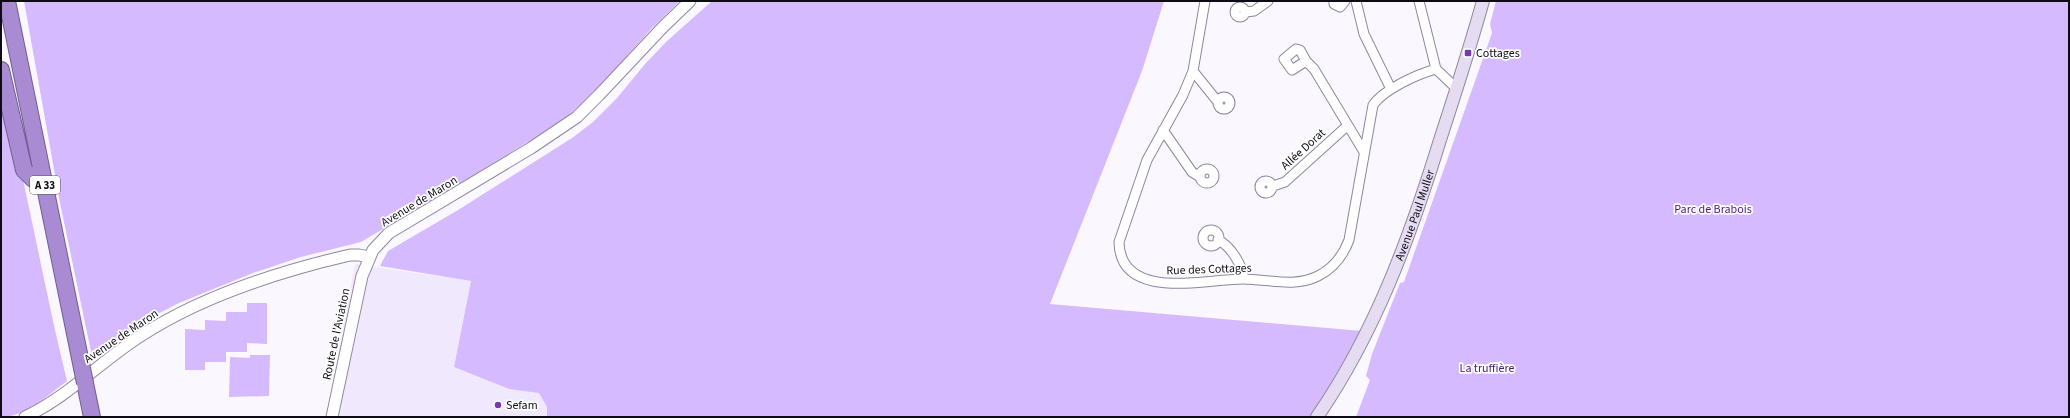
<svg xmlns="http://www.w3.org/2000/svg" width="2070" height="418" font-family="'Source Sans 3',sans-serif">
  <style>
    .built { fill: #f0e8fd }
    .green { fill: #d5baff }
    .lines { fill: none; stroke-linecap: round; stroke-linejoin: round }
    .minor-casing { stroke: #8f859e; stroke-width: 11 }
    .tertiary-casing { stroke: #8f859e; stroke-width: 13 }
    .secondary-casing { stroke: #8f859e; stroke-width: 14 }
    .motorway-casing { stroke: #725e90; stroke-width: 18 }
    .minor { stroke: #fff; stroke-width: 9 }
    .tertiary { stroke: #fff; stroke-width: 11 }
    .secondary { stroke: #e5dcf2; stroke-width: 12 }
    .motorway { stroke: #a88bd2; stroke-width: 16 }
    .motorway-bridge-casing { stroke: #725e90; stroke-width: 18; stroke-linecap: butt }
    .motorway-bridge { stroke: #a88bd2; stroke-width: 16 }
    .poi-dot { fill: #743bb1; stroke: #fff; stroke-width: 1.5 }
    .labels { text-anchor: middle; stroke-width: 3.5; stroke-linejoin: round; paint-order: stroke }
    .shield { fill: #fff; stroke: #56545a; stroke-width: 1 }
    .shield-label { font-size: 11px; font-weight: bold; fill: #0e0b14 }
    .poi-label { font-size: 12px; fill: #0e0b14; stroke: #fff; text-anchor: start }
    .street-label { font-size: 12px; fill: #0e0b14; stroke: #fff }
    .park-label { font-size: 12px; fill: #481b75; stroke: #fff }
  </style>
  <rect width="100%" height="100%" fill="#faf8fe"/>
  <path class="built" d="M 355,264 L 471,281 L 454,367 L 509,389 L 539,392 L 547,407 L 547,417 L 327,417 Z"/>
  <path class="green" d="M 24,1 L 680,1 L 651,29 L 605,81 L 580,106 L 557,124 L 459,184 L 361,242 L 301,257 L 253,273 L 179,303 L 146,320 L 93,361 L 60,203 Z
    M 712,1 L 1164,1 L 1142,71 L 1050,304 L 1362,331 L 1317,408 L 1323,417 L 547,417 L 547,407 L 539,393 L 509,389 L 454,367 L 471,281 L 380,266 L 388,251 L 458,210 L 572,138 L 593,122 L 617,98 L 645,64 L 667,41 Z
    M 1496,1 L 2069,1 L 2069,417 L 1356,417 L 1370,380 L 1366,376 L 1372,354 L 1400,283 L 1404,282 L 1492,33 L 1490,24 Z
    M 1,89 C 27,185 43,284 67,381 C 48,395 26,417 1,417 Z
    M 247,303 L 267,303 L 267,344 L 247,343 L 247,352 L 226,352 L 226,362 L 205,362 L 205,370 L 185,370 L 185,329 L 205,330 L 205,320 L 226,321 L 226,312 L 247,312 Z
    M 250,355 L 270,355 L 269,396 L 229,397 L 230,357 L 250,358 Z"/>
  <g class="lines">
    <g class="minor-casing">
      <path id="minor" d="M 1205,1 L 1193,71 L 1183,95 L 1147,160 L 1119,242 C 1120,302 1207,279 1243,279 C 1268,279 1294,288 1318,276 C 1334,268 1343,256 1349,240 L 1373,105 C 1384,89 1418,74 1436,69
        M 1334,1 L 1334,4 L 1340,7 L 1345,1
        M 1356,1 L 1364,34 L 1391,89
        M 1419,1 L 1436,69 L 1457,89
        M1235 12a5 5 0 1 1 10 0a5 5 0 1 1-10 0Z
        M 1246,12 L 1254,11 L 1268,1
        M 1296,49 L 1300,50 L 1306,61 L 1292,70 L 1284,59 Z
        M 1306,61 L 1314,69 L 1364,152
        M 1193,71 L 1218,102
        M1218 103a6 6 0 1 1 12 0a6 6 0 1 1-12 0Z
        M 1163,130 L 1192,172 L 1200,177
        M1200 176a7 7 0 1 1 14 0a7 7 0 1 1-14 0Z
        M1260 187a6 6 0 1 1 12 0a6 6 0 1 1-12 0Z
        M 1273,186 L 1285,182 L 1347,126
        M1203 238a8 8 0 1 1 16 0a8 8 0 1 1-16 0Z
        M 1218,240 C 1231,246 1242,265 1244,279"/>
    </g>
    <g class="tertiary-casing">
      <path id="tertiary" d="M 25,417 C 68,397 102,360 142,335 C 201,297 281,271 350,255 L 359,255 L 369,257
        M 332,417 L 362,276 L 373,250 L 389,233 L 531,148 L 577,117 L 599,95 L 663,27 L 690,1"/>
    </g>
    <g class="secondary-casing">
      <g id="secondary">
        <path id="s1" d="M 1317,417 C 1375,333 1410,237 1440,140 C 1455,94 1470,48 1483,1"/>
      </g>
    </g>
    <g class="motorway-casing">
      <path id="motorway" d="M 7,1 L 82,368
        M 1,70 L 24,170 L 33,179
        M 85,383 L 92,417"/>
    </g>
    <use href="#minor" class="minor"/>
    <use href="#tertiary" class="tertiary"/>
    <use href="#secondary" class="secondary"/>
    <use href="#motorway" class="motorway"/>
    <g class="motorway-bridge-casing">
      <path id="motorway-bridge" d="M 82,368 L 85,383"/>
    </g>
    <use href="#motorway-bridge" class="motorway-bridge"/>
  </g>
  <g class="poi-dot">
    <rect x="1464" y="49" width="8" height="8" rx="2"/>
    <circle cx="498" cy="405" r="4"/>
  </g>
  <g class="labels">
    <rect class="shield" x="30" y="176" width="30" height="18" rx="3"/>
    <g class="shield-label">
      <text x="45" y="189">A 33</text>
    </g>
    <g class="poi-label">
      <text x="1476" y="57">Cottages</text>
      <text x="506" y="409">Sefam</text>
    </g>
    <g class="street-label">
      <text transform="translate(1303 149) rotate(-42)" y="4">Allée Dorat</text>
      <text transform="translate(419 201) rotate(-31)" y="4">Avenue de Maron</text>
      <text dy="4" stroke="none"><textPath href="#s1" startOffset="225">Avenue Paul Muller</textPath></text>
      <text transform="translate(1209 269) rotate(-2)" y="4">Rue des Cottages</text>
      <text transform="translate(336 334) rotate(-78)" y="4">Route de l'Aviation</text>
      <text transform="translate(121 336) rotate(-34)" y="4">Avenue de Maron</text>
    </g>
    <g class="park-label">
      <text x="1713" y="213">Parc de Brabois</text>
      <text x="1487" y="372">La truffière</text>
    </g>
  </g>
  <rect width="2070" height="418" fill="none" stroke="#0e0b14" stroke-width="4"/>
</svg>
